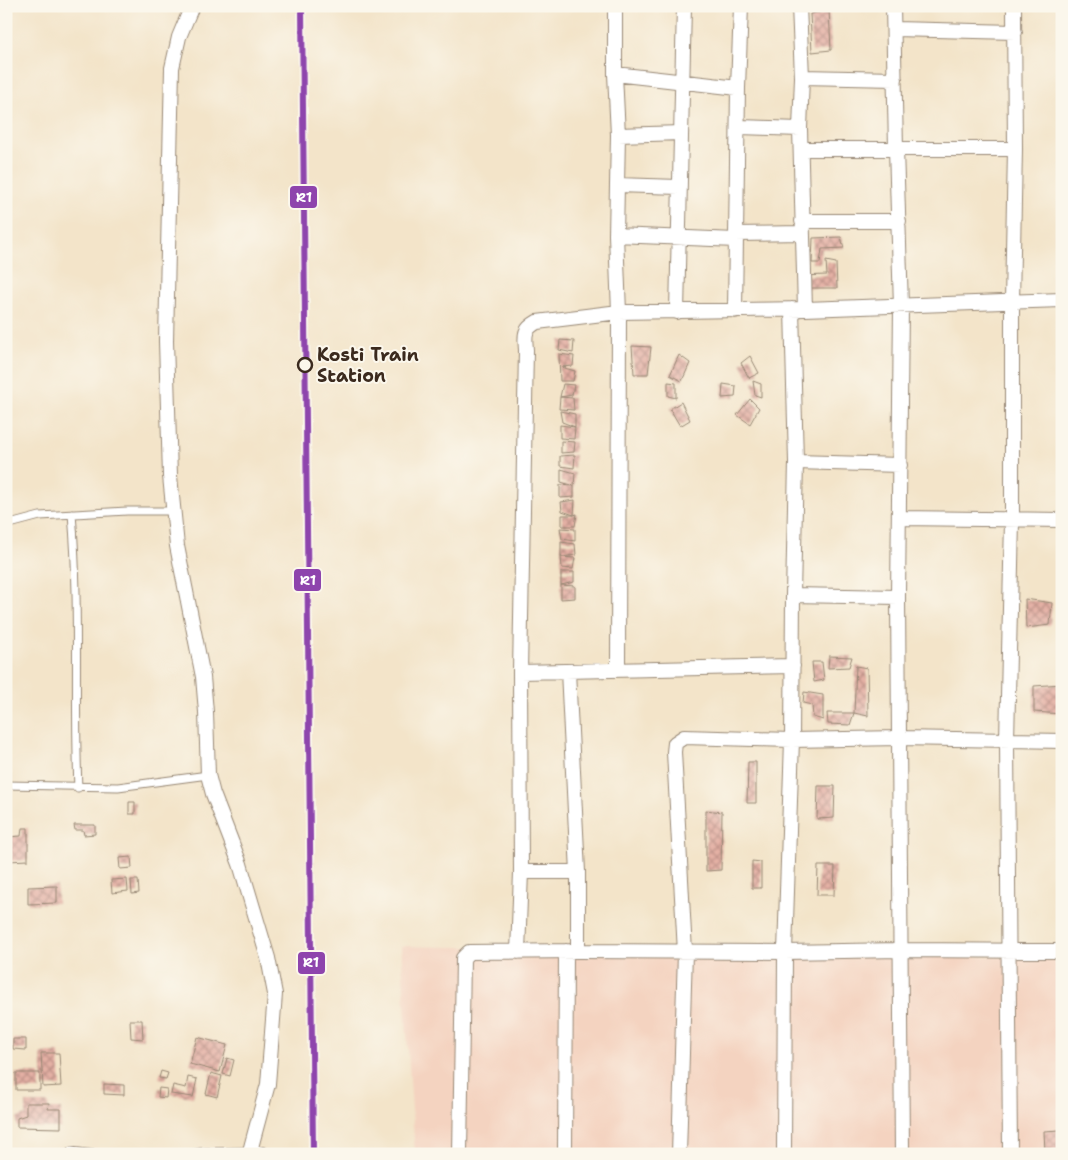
<svg xmlns="http://www.w3.org/2000/svg" width="1068" height="1160" font-family="'Shantell Sans',sans-serif">
  <style>
    .built { fill: #f4d3c0 }
    .building { fill: url(#building-cross-hatch) }
    .lines { fill: none; stroke-linecap: round; stroke-linejoin: round }
    .lane-casing { stroke: #978774; stroke-width: 9 }
    .street-casing { stroke: #978774; stroke-width: 16 }
    .lane { stroke: #fff; stroke-width: 7 }
    .street { stroke: #fff; stroke-width: 14 }
    .rail-1-casing { stroke: #fbf7ec; stroke-width: 10 }
    .rail-1 { stroke: #8e44ad; stroke-width: 6 }
    .stop-dot { fill: #fbf7ec; stroke: #3b2a1e; stroke-width: 2.5 }
    .labels { text-anchor: middle; stroke-width: 4; stroke-linejoin: round; paint-order: stroke }
    .stop-label { font-size: 18px; font-weight: bold; fill: #3b2a1e; stroke: #fbf7ec; text-anchor: start }
    .line-badge { stroke: #fbf7ec; stroke-width: 2 }
    .badge-label { font-size: 14px; text-anchor: middle; font-weight: bold; fill: #fff }
  </style>
  <defs>
    <pattern id="building-cross-hatch" width="8" height="8" patternUnits="userSpaceOnUse" patternTransform="scale(1.25)"><rect width="8" height="8" fill="#e4b0a4"/><path d="M0 0l8 8M0 8l8-8" fill="none" stroke="#ba8f85"/></pattern>
  </defs>
  <rect width="100%" height="100%" fill="#fbf7ec"/>
  <filter id="ink" filterUnits="userSpaceOnUse"><feTurbulence type="fractalNoise" baseFrequency=".02" numOctaves="2"/><feDisplacementMap in="SourceGraphic" scale="10" xChannelSelector="R" yChannelSelector="G"/><feConvolveMatrix kernelMatrix="1 2 1 2 8 2 1 2 1" color-interpolation-filters="sRGB"/></filter>
  <filter id="wash" filterUnits="userSpaceOnUse"><feTurbulence type="fractalNoise" baseFrequency=".0096" numOctaves="4" result="noise"/><feDisplacementMap in="SourceGraphic" scale="20" xChannelSelector="R" yChannelSelector="G"/><feGaussianBlur stdDeviation="1.12" result="paint"/><feColorMatrix in="noise" values="0 0 0 0 0 0 0 0 0 0 0 0 0 0 0 0 0 1.4 0 .05"/><feComposite in="paint" operator="in"/></filter>
  <g filter="url(#wash)">
    <rect width="100%" height="100%" fill="#f3e4c9"/>
    <path class="built" d="M 401,946 L 1062,958 L 1062,1154 L 415,1154 Z"/>
    <g id="blocks">
      <path class="building" d="M 829,10 L 831,50 L 812,52 L 810,14 Z
        M 841,237 L 844,248 L 822,249 L 820,263 L 812,263 L 813,238 Z
        M 826,261 L 836,263 L 837,288 L 800,288 L 799,276 L 827,275 Z
        M 560,340 L 574,341 L 573,353 L 559,350 Z
        M 632,346 L 651,347 L 648,374 L 634,374 Z
        M 559,354 L 574,356 L 573,366 L 561,367 L 575,371 L 573,381 L 560,381 Z
        M 679,355 L 690,363 L 682,381 L 670,375 Z
        M 750,356 L 759,373 L 749,378 L 741,363 Z
        M 753,381 L 761,384 L 761,397 L 755,395 Z
        M 668,382 L 676,383 L 676,398 L 668,396 Z
        M 563,384 L 574,385 L 572,395 L 560,397 Z
        M 723,384 L 736,386 L 735,397 L 722,398 Z
        M 560,397 L 573,398 L 574,410 L 559,409 Z
        M 750,399 L 759,408 L 750,424 L 737,415 Z
        M 681,402 L 690,420 L 680,426 L 670,409 Z
        M 560,411 L 575,414 L 575,427 L 562,422 Z
        M 560,425 L 575,427 L 574,439 L 560,438 Z
        M 561,441 L 575,442 L 574,452 L 561,453 Z
        M 575,455 L 574,468 L 560,466 L 560,456 Z
        M 561,469 L 575,473 L 574,486 L 561,482 Z
        M 560,485 L 574,486 L 574,497 L 560,498 Z
        M 575,500 L 574,515 L 577,514 L 575,526 L 562,526 L 562,515 L 574,515 L 562,511 L 561,502 Z
        M 560,528 L 575,529 L 575,541 L 562,539 Z
        M 561,542 L 575,544 L 576,555 L 561,557 Z
        M 561,557 L 575,558 L 573,569 L 562,568 Z
        M 561,572 L 574,572 L 574,582 L 561,585 Z
        M 561,585 L 575,586 L 575,598 L 561,599 Z
        M 1025,599 L 1052,603 L 1050,625 L 1026,628 Z
        M 829,656 L 852,657 L 849,667 L 828,668 Z
        M 812,662 L 822,662 L 824,680 L 814,682 Z
        M 856,666 L 867,668 L 868,716 L 854,713 L 850,725 L 828,724 L 827,713 L 854,713 Z
        M 1062,684 L 1062,714 L 1034,712 L 1034,686 Z
        M 804,692 L 823,695 L 823,720 L 813,717 L 812,705 L 803,703 Z
        M 748,762 L 756,762 L 756,803 L 747,803 Z
        M 818,786 L 835,786 L 834,818 L 817,819 Z
        M 129,802 L 135,802 L 135,814 L 129,814 Z
        M 706,810 L 722,812 L 721,870 L 706,871 Z
        M 74,825 L 95,825 L 95,834 L 84,835 L 83,830 L 75,830 Z
        M 22,828 L 28,828 L 28,860 L 8,861 L 8,837 L 21,836 Z
        M 131,857 L 132,868 L 120,869 L 119,858 Z
        M 752,861 L 761,862 L 761,888 L 752,888 Z
        M 818,866 L 835,866 L 834,895 L 817,895 Z
        M 127,879 L 128,891 L 112,893 L 111,880 Z
        M 131,880 L 138,880 L 139,893 L 132,894 Z
        M 57,886 L 57,903 L 28,904 L 28,887 Z
        M 130,1020 L 142,1020 L 143,1039 L 131,1038 Z
        M 197,1037 L 227,1045 L 220,1072 L 190,1064 Z
        M 13,1039 L 26,1039 L 26,1050 L 13,1049 Z
        M 41,1053 L 59,1053 L 61,1086 L 43,1087 Z
        M 227,1058 L 234,1060 L 230,1076 L 223,1074 Z
        M 161,1071 L 168,1073 L 166,1079 L 159,1078 Z
        M 16,1073 L 40,1073 L 40,1090 L 16,1090 Z
        M 211,1073 L 222,1076 L 217,1097 L 206,1094 Z
        M 188,1077 L 197,1079 L 193,1097 L 171,1094 L 173,1085 L 186,1088 Z
        M 104,1084 L 124,1085 L 124,1095 L 104,1094 Z
        M 159,1088 L 167,1089 L 166,1098 L 158,1097 Z
        M 26,1103 L 49,1103 L 48,1109 L 61,1109 L 61,1128 L 17,1127 L 17,1118 L 26,1115 Z
        M 1060,1130 L 1061,1151 L 1045,1152 L 1044,1131 Z"/>
    </g>
  </g>
  <g filter="url(#ink)">
    <use href="#blocks" fill-opacity="0" stroke="#978774" stroke-width="1"/>
    <g class="lines">
      <g class="lane-casing">
        <path id="lane" d="M 72,514 C 80,605 74,696 78,788
          M 6,525 L 40,516 L 127,511 L 174,511
          M 6,785 L 118,787 L 208,775
          M 71,1151 L 95,1154
          M 192,1154 L 201,1152 L 250,1151"/>
      </g>
      <g class="street-casing">
        <path id="street" d="M 192,6 L 179,37 L 172,68 L 166,341 L 170,476 L 177,546 L 203,677 L 206,712 L 208,775 L 213,794 L 240,864 L 268,958 L 275,994 L 268,1084 L 250,1151 L 262,1154
          M 615,6 L 615,74 L 618,135 L 616,235 L 619,312 L 618,669
          M 799,6 L 802,77 L 800,129 L 805,309
          M 893,6 L 896,149 L 901,306 L 898,597 L 902,1154
          M 895,29 L 1015,32
          M 615,74 L 738,88
          M 802,77 L 895,79
          M 739,127 L 800,129
          M 618,135 L 681,133
          M 801,149 L 1015,149
          M 617,185 L 679,187
          M 802,221 L 899,221
          M 736,234 L 802,233
          M 616,235 L 736,240
          M 735,311 L 738,88 L 741,6
          M 677,312 L 684,6
          M 796,462 L 900,465
          M 899,518 L 1062,520
          M 793,595 L 898,597
          M 568,671 L 578,872 L 578,951
          M 520,672 L 793,666
          M 521,872 L 578,872
          M 518,952 L 521,872 L 520,672 L 526,350 C 525,335 523,330 537,322 L 619,312 L 805,309 L 1062,300
          M 460,1154 L 463,958 L 469,952 L 578,951 L 785,952 L 900,950 L 1062,951
          M 565,1154 L 566,951
          M 679,1154 L 685,952 L 674,752 L 675,743 L 684,737 L 792,740 L 899,738 L 1062,741
          M 784,1154 L 785,952 L 792,740 L 793,595 L 796,462 L 792,309
          M 1010,1154 L 1007,740 L 1012,521 L 1012,302 L 1015,149 L 1014,6"/>
      </g>
      <use href="#lane" class="lane"/>
      <use href="#street" class="street"/>
      <g class="rail-1-casing">
        <path id="rail-1" d="M 302,6 L 313,1154"/>
      </g>
      <use href="#rail-1" class="rail-1"/>
    </g>
  </g>
  <circle class="stop-dot" cx="305" cy="365" r="7"/>
  <g class="labels">
    <g class="stop-label">
      <text x="317" y="361">Kosti Train<tspan x="317" dy="21">Station</tspan></text>
    </g>
  </g>
  <g class="line-badge">
    <rect x="289" y="185" width="29" height="24" rx="5" fill="#8e44ad"/>
    <rect x="293" y="568" width="29" height="24" rx="5" fill="#8e44ad"/>
    <rect x="297" y="951" width="29" height="24" rx="5" fill="#8e44ad"/>
  </g>
  <g class="badge-label">
    <text x="304" y="202">R1</text>
    <text x="308" y="585">R1</text>
    <text x="311" y="967">R1</text>
  </g>
  <rect width="1068" height="1160" fill="none" stroke="#fbf7ec" stroke-width="25"/>
</svg>
